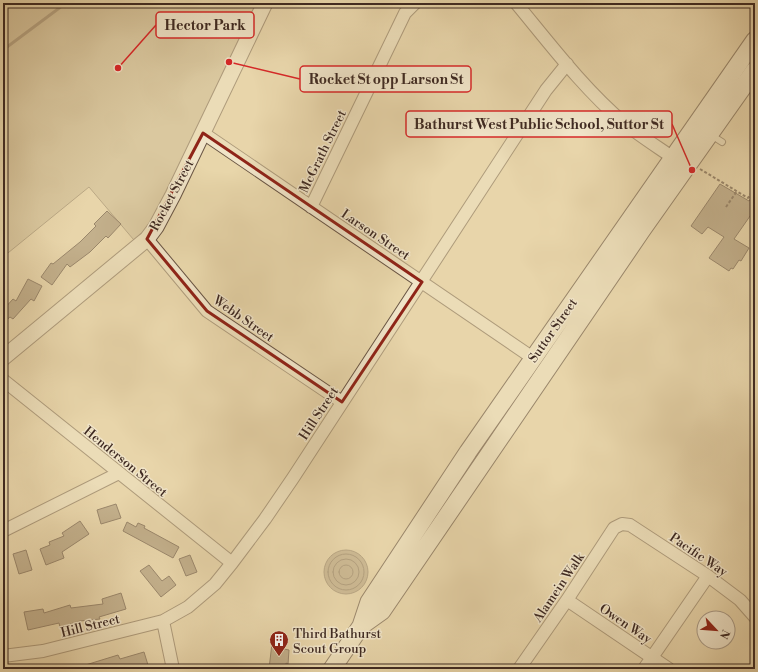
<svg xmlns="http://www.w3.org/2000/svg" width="758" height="672" font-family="'Libre Bodoni',serif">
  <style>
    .green { fill: #cbb993; stroke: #85725a }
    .water { fill: #af9c7c; stroke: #826e58 }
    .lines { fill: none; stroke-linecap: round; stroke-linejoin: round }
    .shore { stroke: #77634f; stroke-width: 1 }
    .stream { stroke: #826e58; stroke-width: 3 }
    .building { fill: #978369; stroke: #3f2a22 }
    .service-casing { stroke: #695544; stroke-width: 8 }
    .minor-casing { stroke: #695544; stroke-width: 14 }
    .tertiary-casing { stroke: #695544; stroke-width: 17 }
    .secondary-casing { stroke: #3f2a22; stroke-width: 19 }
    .path { stroke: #3f2a22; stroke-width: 2; stroke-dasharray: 3 2; stroke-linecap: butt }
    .service { stroke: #f0e4c8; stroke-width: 6 }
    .minor { stroke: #f0e4c8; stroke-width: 12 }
    .tertiary { stroke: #f0e4c8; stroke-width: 15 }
    .secondary { stroke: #f0e4c8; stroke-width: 17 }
    .marked { fill: none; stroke: #8f2418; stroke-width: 3; stroke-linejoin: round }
    .labels { text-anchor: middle; stroke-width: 3; stroke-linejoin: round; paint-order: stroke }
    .street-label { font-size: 13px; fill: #3f2a22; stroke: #f0e4c8 }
    .poi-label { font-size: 13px; fill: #3f2a22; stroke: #f0e4c8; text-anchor: start }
    .leader { fill: none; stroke: #d62828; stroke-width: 1.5 }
    .callout-dot { fill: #d62828; stroke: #f0e4c8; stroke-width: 1.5 }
    .callout { fill: #f0e4c8; stroke: #d62828; stroke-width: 1.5 }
    .callout-label { font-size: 14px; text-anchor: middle; font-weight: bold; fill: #3f2a22 }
  </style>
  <rect width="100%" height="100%" fill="#e8d6aa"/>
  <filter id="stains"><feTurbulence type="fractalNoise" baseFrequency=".005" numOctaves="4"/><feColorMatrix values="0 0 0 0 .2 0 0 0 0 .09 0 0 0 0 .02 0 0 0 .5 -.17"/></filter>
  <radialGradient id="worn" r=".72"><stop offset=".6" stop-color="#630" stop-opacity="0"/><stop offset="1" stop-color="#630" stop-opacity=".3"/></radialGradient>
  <path class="green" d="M 3,3 L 265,3 L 139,246 L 89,187 L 3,257 Z"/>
  <path class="water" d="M324 572a22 22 0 1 1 44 0a22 22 0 1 1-44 0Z"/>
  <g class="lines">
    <path class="shore" d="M328 572a18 18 0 1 1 36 0a18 18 0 1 1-36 0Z
      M333 572a13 13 0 1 1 26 0a13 13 0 1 1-26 0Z
      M339 572a7 7 0 1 1 14 0a7 7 0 1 1-14 0Z"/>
    <path class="stream" d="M 3,50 L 66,3"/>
  </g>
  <path class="building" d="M 720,184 L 749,201 L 755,193 L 755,209 L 734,239 L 749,248 L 741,261 L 739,260 L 733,269 L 731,268 L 729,271 L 709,258 L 724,237 L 708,227 L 702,234 L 691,226 Z
    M 107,211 L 121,224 L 108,238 L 106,236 L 90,252 L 70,267 L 67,264 L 52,285 L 41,277 L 51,263 L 53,264 L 80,242 L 96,226 L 94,224 Z
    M 28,279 L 42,286 L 34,301 L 31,299 L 13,319 L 10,317 L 3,323 L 3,310 L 13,299 L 16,301 Z
    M 116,504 L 121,518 L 101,524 L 97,510 Z
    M 80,521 L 89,534 L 62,552 L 64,558 L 46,565 L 40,549 L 50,545 L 49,542 L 64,536 L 62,533 Z
    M 127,522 L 136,527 L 138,523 L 145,526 L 144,528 L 179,547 L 173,558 L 123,531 Z
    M 26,550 L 32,570 L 19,574 L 13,554 Z
    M 190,555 L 197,572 L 186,576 L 179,559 Z
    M 149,565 L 162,581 L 169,576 L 176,585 L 161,597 L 140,571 Z
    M 121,593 L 126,609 L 99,617 L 100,619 L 80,621 L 60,627 L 59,623 L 28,630 L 24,612 L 43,609 L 44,613 L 70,605 L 71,608 L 103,604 L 102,599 Z
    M 272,643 L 285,644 L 284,649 L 289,650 L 288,664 L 286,663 L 286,669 L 269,669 Z
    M 144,652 L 148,665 L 134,669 L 127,669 L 127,667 L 119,669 L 79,669 L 79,667 L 118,655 L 120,659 Z"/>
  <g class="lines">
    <g class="service-casing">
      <path id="service" d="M 711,135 L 722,142"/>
    </g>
    <g class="minor-casing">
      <path id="minor" d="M 516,3 C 550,44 583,88 624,123 C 641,137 661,149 679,162
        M 203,133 L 533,358
        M 311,207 L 405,13 L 415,3
        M 147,239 L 207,311 L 342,402
        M 3,380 L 232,563
        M 3,531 L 119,473
        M 567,600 L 669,669
        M 163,621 L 173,669
        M 3,656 L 43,651 L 163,621 L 188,607 L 215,584 L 232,563 L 265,519 L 293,478 L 546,90 L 567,64
        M 519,669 L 567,600 L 614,528 L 622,524 L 630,525 L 708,576 L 740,600 L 755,617
        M 644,669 L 708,576"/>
    </g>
    <g class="tertiary-casing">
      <path id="tertiary" d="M 3,358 L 142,243 L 147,239 L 156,227 L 173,195 L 265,3"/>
    </g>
    <g class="secondary-casing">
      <path id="secondary" d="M 361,626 L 382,611 L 642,230 L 755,70
        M 332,669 L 361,626 L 369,602 L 468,452 L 755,40"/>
    </g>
    <path class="path" d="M 700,169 L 748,198 L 755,188
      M 726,207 L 737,191"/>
    <use href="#service" class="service"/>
    <use href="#minor" class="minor"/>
    <use href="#tertiary" class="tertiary"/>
    <use href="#secondary" class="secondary"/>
  </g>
  <path d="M0 0H758V672H0ZM 203,133 L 422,282 L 342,402 L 207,311 L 147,239 Z" fill="#e8d6aa" fill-opacity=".55" fill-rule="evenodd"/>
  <path class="marked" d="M 203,133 L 422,282 L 342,402 L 207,311 L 147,239 Z"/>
  <defs>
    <g id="building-pin" transform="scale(1)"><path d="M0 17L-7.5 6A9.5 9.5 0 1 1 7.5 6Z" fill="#8f2418" stroke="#f0e4c8"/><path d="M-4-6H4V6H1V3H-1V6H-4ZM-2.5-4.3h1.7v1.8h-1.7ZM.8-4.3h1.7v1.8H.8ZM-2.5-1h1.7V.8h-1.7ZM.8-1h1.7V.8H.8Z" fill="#fff"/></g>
  </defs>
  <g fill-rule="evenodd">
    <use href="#building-pin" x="279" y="640"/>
  </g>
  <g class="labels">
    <g class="street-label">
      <text transform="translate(322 151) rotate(-64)" y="5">McGrath Street</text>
      <text transform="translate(171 195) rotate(-62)" y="5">Rocket Street</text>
      <text transform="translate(376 234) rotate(34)" y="5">Larson Street</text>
      <text transform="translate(244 318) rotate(35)" y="5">Webb Street</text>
      <text transform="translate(552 330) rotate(-55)" y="5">Suttor Street</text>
      <text transform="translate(318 413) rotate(-57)" y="5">Hill Street</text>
      <text transform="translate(126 461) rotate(39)" y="5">Henderson Street</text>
      <text transform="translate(699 554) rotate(34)" y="5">Pacific Way</text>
      <text transform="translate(558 587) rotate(-56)" y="5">Alamein Walk</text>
      <text transform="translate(626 623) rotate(34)" y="5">Owen Way</text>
      <text transform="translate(90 625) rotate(-14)" y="5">Hill Street</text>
    </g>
    <g class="poi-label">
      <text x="293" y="638">Third Bathurst<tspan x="293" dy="15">Scout Group</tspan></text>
    </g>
  </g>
  <path class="leader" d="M118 68L156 25M229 62L300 79M692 170L672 124"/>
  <g class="callout-dot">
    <circle cx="118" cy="68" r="4"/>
    <circle cx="229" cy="62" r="4"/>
    <circle cx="692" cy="170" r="4"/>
  </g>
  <g class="callout">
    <rect x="156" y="12" width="98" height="26" rx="4"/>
    <rect x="300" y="66" width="171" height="26" rx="4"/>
    <rect x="406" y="111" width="266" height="26" rx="4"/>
  </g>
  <g class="callout-label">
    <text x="205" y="30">Hector Park</text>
    <text x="386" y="84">Rocket St opp Larson St</text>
    <text x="539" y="129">Bathurst West Public School, Suttor St</text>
  </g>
  <rect width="758" height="672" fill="none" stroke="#e8d6aa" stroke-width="16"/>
  <rect x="4" y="4" width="750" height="664" fill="none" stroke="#3f2a22" stroke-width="2"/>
  <rect x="8" y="8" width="742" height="656" fill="none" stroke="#3f2a22"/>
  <g transform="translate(716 630) rotate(116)"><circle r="19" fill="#f0e4c8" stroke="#a99a86"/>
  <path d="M0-3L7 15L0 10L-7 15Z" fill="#8f2418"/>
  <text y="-6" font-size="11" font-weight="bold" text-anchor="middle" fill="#3f2a22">N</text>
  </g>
  <rect width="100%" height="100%" filter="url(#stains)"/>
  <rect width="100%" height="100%" fill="url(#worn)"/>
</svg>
